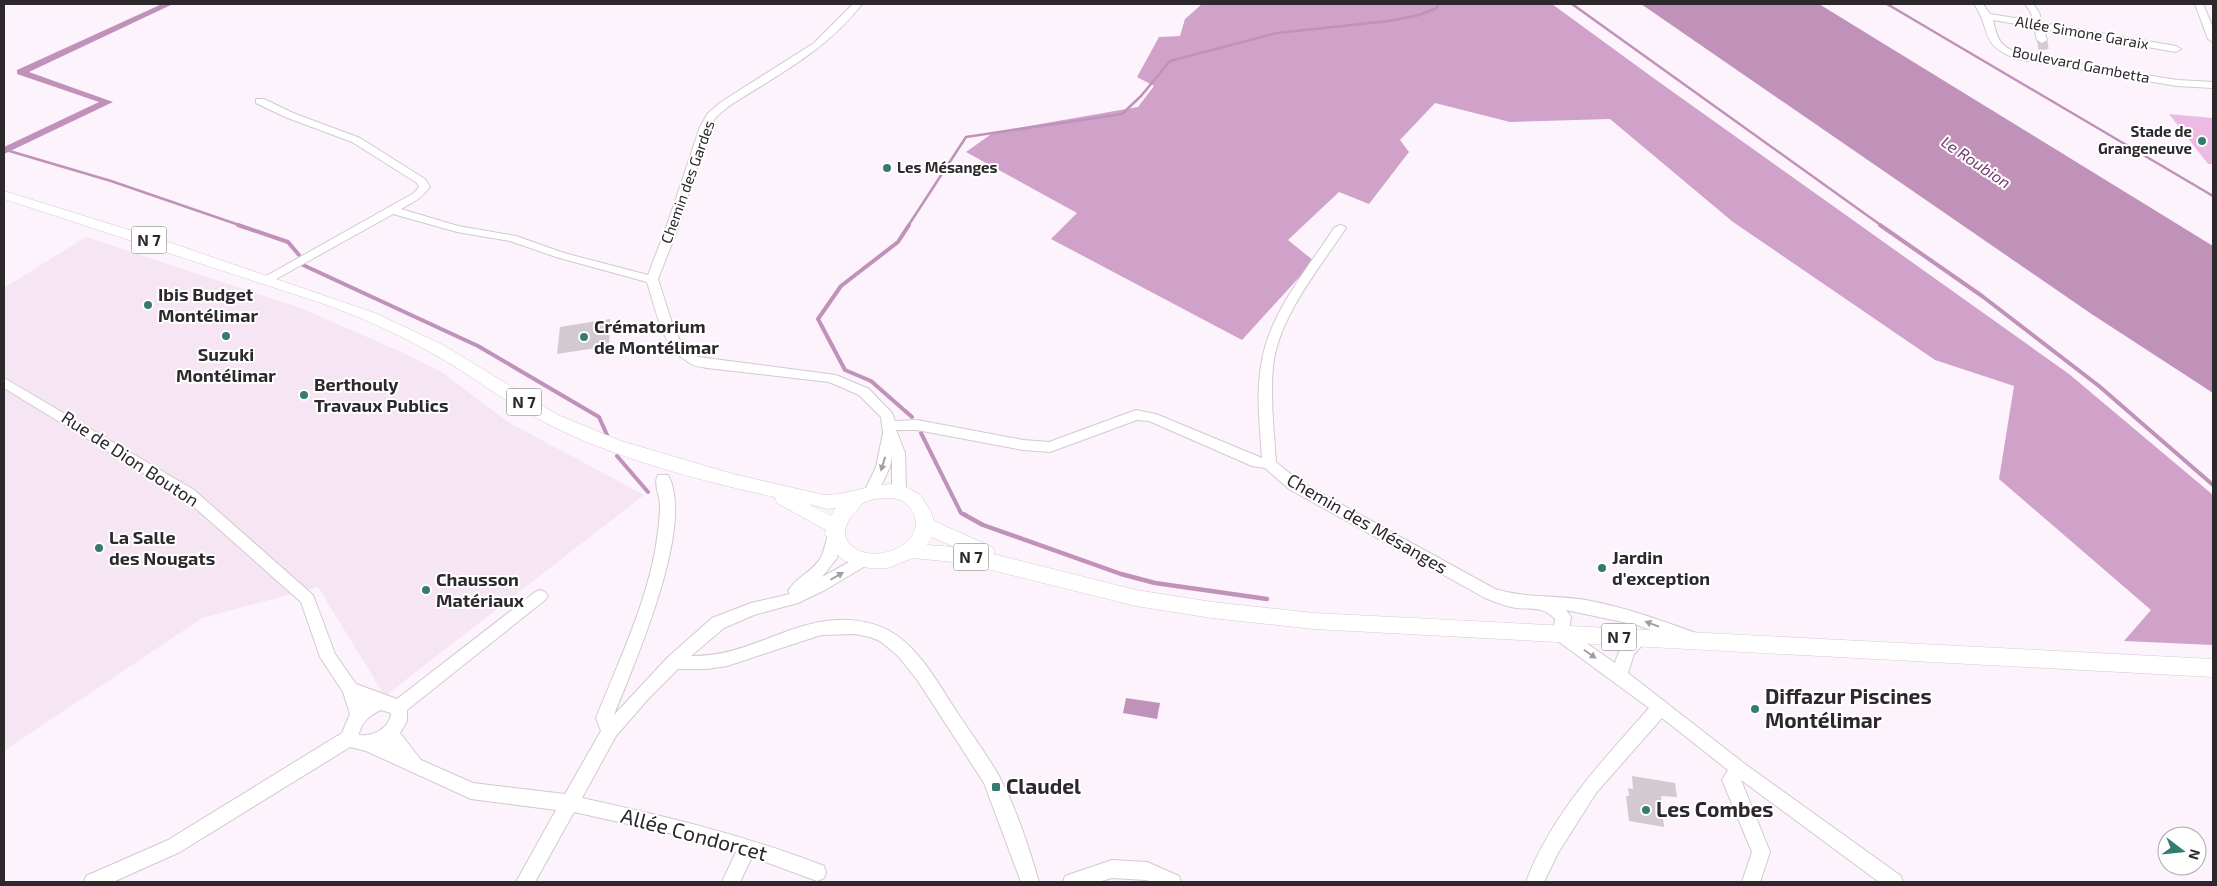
<svg xmlns="http://www.w3.org/2000/svg" width="2217" height="886" font-family="'Exo 2',sans-serif">
  <style>
    .built { fill: #f6e5f3 }
    .green { fill: #ebbbe4 }
    .forest { fill: #d0a1c9 }
    .water { fill: #c092ba }
    .lines { fill: none; stroke-linecap: round; stroke-linejoin: round }
    .stream-far2 { stroke: #c092ba; stroke-width: 2.5 }
    .stream-far1 { stroke: #c092ba; stroke-width: 4 }
    .stream { stroke: #c092ba; stroke-width: 4.5 }
    .canal { fill: #c092ba; fill-rule: evenodd }
    .building { fill: #d3c9d1 }
    .minor-tunnel { stroke: #d3cad2; stroke-width: 10; stroke-dasharray: 10 5; stroke-linecap: butt }
    .minor-casing { stroke: #d3c9d1; stroke-width: 2 }
    .major-casing { stroke: #d3c9d1; stroke-width: 1 }
    .minor { fill: #fff; fill-rule: evenodd }
    .major { fill: #fff; fill-rule: evenodd }
    .oneway { fill: #a09ea0 }
    .poi-dot { fill: #367b6f; stroke: #fff; stroke-width: 2 }
    .labels { text-anchor: middle; stroke-width: 4; stroke-linejoin: round; paint-order: stroke }
    .far-street-label { font-size: 15px; fill: #2c282c; stroke: #fff }
    .far-poi-label { font-size: 15px; font-weight: bold; fill: #2c282c; stroke: #fff; text-anchor: end }
    .far-water-label { font-size: 16px; font-style: italic; fill: #73396d; stroke: #fff }
    .shield { fill: #fff; stroke: #6b686b; stroke-width: 1 }
    .shield-label { font-size: 16px; font-weight: bold; fill: #2c282c }
    .poi-label { font-size: 18px; font-weight: bold; fill: #2c282c; stroke: #fff; text-anchor: start }
    .street-label { font-size: 18px; fill: #2c282c; stroke: #fff }
    .near-poi-label { font-size: 21px; font-weight: bold; fill: #2c282c; stroke: #fff; text-anchor: start }
    .near-street-label { font-size: 21px; fill: #2c282c; stroke: #fff }
  </style>
  <rect width="100%" height="100%" fill="#fdf3fc"/>
  <path class="built" d="M 86,237 L 301,308 L 408,355 L 443,373 L 508,422 L 644,495 L 385,696 L 318,587 L 202,618 L 4,751 L 4,288 Z"/>
  <path class="green" d="M 2169,114 L 2213,118 L 2213,164 L 2208,164 Z"/>
  <path class="forest" d="M 1202,4 L 1552,4 L 1652,77 L 2069,374 L 2213,495 L 2213,645 L 2124,641 L 2151,610 L 1999,479 L 2014,386 L 1935,360 L 1733,222 L 1610,119 L 1510,122 L 1435,103 L 1400,140 L 1409,152 L 1369,204 L 1339,192 L 1288,240 L 1314,261 L 1242,340 L 1051,239 L 1077,213 L 966,152 L 994,132 L 1138,107 L 1154,86 L 1137,77 L 1159,37 L 1180,36 L 1185,19 Z"/>
  <path class="water" d="M 1641,4 L 1819,4 L 2213,246 L 2213,393 L 2090,313 Z
    M 1126,698 L 1160,703 L 1157,719 L 1123,713 Z"/>
  <g class="lines">
    <path class="stream-far2" d="M 1572,4 L 1882,226
      M 1887,4 L 2213,196
      M 6,150 L 111,181 L 242,226
      M 908,226 L 966,137 L 1122,114 L 1141,96 L 1170,61 L 1277,33 L 1389,21 L 1419,15 L 1437,8 L 1439,4"/>
    <path class="stream-far1" d="M 238,225 L 288,242 L 299,255
      M 909,225 L 898,242 L 841,286 L 818,319 L 845,370 L 871,381 L 912,417
      M 1880,225 L 1982,296 L 2099,386 L 2213,485
      M 303,265 L 478,346 L 599,417 L 607,435
      M 921,433 L 961,513 L 966,515
      M 617,456 L 648,492"/>
    <path class="stream" d="M 963,514 L 983,525 L 1121,574 L 1155,583 L 1267,599"/>
    <path class="canal" d="M 162,4 L 173,4 L 29,72 L 113,102 L 4,154 L 4,147 L 99,102 L 17,74 L 17,70 Z"/>
  </g>
  <path class="building" d="M 610,319 L 609,346 L 557,354 L 560,327 Z
    M 1632,776 L 1675,783 L 1677,797 L 1661,796 L 1664,827 L 1629,821 L 1626,796 L 1629,796 L 1628,788 L 1633,789 Z"/>
  <g class="lines">
    <path class="minor-tunnel" d="M 2042,40 L 2044,51"/>
    <g class="minor-casing">
      <path id="minor" d="M 853,4 L 862,4 C 828,49 776,76 729,106 L 716,117 L 710,127 L 678,228 L 658,279 L 672,323 L 681,343 L 698,357 L 836,375 L 869,389 L 892,413 L 895,421 L 917,420 L 1023,440 L 1049,442 L 1136,410 L 1156,414 L 1262,458 C 1260,428 1256,396 1261,366 C 1268,314 1307,270 1334,228 L 1340,225 L 1344,226 L 1346,228 C 1319,269 1279,316 1273,366 C 1270,398 1274,431 1276,462 L 1299,481 L 1495,589 C 1524,598 1555,595 1586,600 C 1624,607 1660,620 1696,633 L 1698,638 L 1696,643 L 1690,645 L 1637,625 L 1566,610 L 1571,617 L 1569,631 L 1615,663 C 1619,650 1629,628 1647,633 L 1649,638 L 1634,654 L 1628,673 L 1745,764 L 1901,876 L 1903,882 L 1879,882 L 1741,780 L 1770,852 L 1760,882 L 1742,882 L 1752,852 L 1722,780 L 1728,770 L 1662,718 L 1596,793 L 1558,853 L 1544,882 L 1526,882 C 1551,815 1602,761 1649,708 L 1555,639 L 1553,634 L 1555,619 C 1541,604 1529,611 1511,607 C 1502,605 1493,601 1485,598 L 1289,489 L 1265,468 L 1252,466 L 1149,421 L 1137,420 L 1050,452 L 1023,450 L 917,430 L 896,430 L 905,453 L 906,491 L 904,495 L 894,495 L 892,491 L 892,457 L 890,467 L 878,492 L 876,496 L 866,496 L 864,492 L 876,467 L 883,433 L 881,417 L 859,395 L 829,382 L 707,368 C 701,367 693,366 688,362 C 661,346 656,309 647,282 L 556,257 L 510,241 L 457,232 L 393,214 L 269,283 L 261,283 L 259,280 L 414,193 L 419,187 L 417,183 L 352,142 L 285,117 L 256,103 L 256,99 L 264,99 L 293,113 L 360,138 L 425,179 L 430,187 C 422,198 412,203 401,209 L 458,226 L 516,236 L 564,253 L 648,275 L 666,228 L 700,127 L 708,113 L 721,102 L 814,43 Z
        M 1974,4 L 1983,4 L 1990,14 L 2033,21 L 2031,13 L 2025,4 L 2033,4 L 2039,12 L 2042,23 L 2176,46 L 2181,49 L 2176,52 L 2044,29 L 2047,40 L 2042,43 L 2037,40 L 2034,27 L 1993,20 C 1998,42 2000,46 2022,55 L 2177,80 L 2213,82 L 2213,88 L 2177,86 L 2017,59 C 1978,44 1993,32 1974,4 Z
        M 2195,4 L 2203,4 L 2213,28 L 2213,42 L 2208,39 Z
        M 4,378 L 194,490 L 313,595 L 335,654 L 356,684 L 397,699 L 535,592 L 540,590 L 545,592 L 548,596 L 545,600 L 407,710 L 407,721 L 400,733 L 421,760 L 473,783 L 565,794 L 601,731 L 596,718 C 620,658 650,597 658,532 C 659,523 660,514 660,505 C 660,496 653,483 658,475 L 668,475 C 696,525 634,664 614,715 L 668,657 L 712,618 L 751,603 L 790,594 L 788,591 C 796,577 814,571 821,557 C 825,550 825,541 829,534 L 834,532 L 839,534 L 841,538 L 837,558 L 822,577 L 862,555 L 867,557 L 870,561 L 867,565 L 825,590 L 798,603 L 754,615 L 724,628 L 691,656 C 747,657 786,622 838,620 C 856,619 877,623 893,633 C 920,650 938,683 955,709 C 969,731 986,753 999,776 C 1016,808 1029,847 1039,882 L 1021,882 L 984,783 L 918,681 L 898,656 L 880,641 L 870,637 L 855,634 L 821,635 L 727,666 L 707,669 L 678,669 L 649,698 L 616,736 L 582,798 C 664,816 745,835 824,866 L 826,872 L 824,878 L 817,881 L 752,857 L 740,882 L 722,882 L 736,852 L 673,834 L 574,812 L 535,882 L 516,882 L 556,810 L 471,799 L 366,751 L 350,747 L 180,852 L 113,882 L 84,882 L 86,876 L 168,840 L 342,733 L 350,714 L 343,692 L 320,657 L 301,602 L 184,498 L 4,388 ZM 381,710 L 391,713 C 390,728 373,737 359,735 C 360,723 370,715 381,710 Z
        M 1112,860 L 1147,862 L 1179,876 L 1181,882 L 1152,882 L 1146,880 L 1112,878 L 1098,882 L 1063,882 L 1065,876 Z"/>
    </g>
    <g class="major-casing">
      <path id="major" d="M 4,191 L 174,244 L 375,313 L 443,345 L 558,415 L 621,441 L 733,474 L 824,495 L 839,494 L 879,485 L 892,484 L 904,486 L 920,495 L 931,512 L 934,521 L 992,547 L 995,552 L 993,554 L 1136,590 L 1212,602 L 1314,613 L 2213,659 L 2213,677 L 1314,629 L 1212,618 L 1136,606 L 963,563 L 913,558 L 888,568 L 869,568 L 845,561 L 833,551 L 825,533 L 826,530 L 777,503 L 775,497 C 701,481 610,457 544,422 C 505,402 470,374 432,353 C 396,333 359,316 321,303 L 4,199 ZM 892,498 C 900,499 906,502 911,509 C 931,540 883,563 858,550 C 838,540 844,523 857,510 C 859,507 862,503 865,502 C 873,498 884,498 892,498 ZM 809,504 L 827,509 L 836,508 L 830,516 ZM 931,537 L 955,547 L 927,545 Z"/>
    </g>
    <use href="#minor" class="minor"/>
    <use href="#major" class="major"/>
  </g>
  <defs><path id="oneway-solid" d="M-6-.8H1V-3.2L6.5 0L1 3.2V.8H-6Z" transform="scale(1.25)"/></defs>
  <g class="oneway">
    <use href="#oneway-solid" transform="translate(883 464) rotate(107)"/>
    <use href="#oneway-solid" transform="translate(837 576) rotate(-30)"/>
    <use href="#oneway-solid" transform="translate(1652 624) rotate(-160)"/>
    <use href="#oneway-solid" transform="translate(1590 654) rotate(35)"/>
  </g>
  <g class="poi-dot">
    <circle cx="2202" cy="141" r="5"/>
    <circle cx="887" cy="168" r="5"/>
    <circle cx="148" cy="305" r="5"/>
    <circle cx="226" cy="336" r="5"/>
    <circle cx="584" cy="337" r="5"/>
    <circle cx="304" cy="395" r="5"/>
    <circle cx="99" cy="548" r="5"/>
    <circle cx="1602" cy="568" r="5"/>
    <circle cx="426" cy="590" r="5"/>
    <circle cx="1755" cy="709" r="5"/>
    <rect x="991" y="782" width="10" height="10" rx="2.5"/>
    <circle cx="1646" cy="810" r="5"/>
  </g>
  <g class="labels">
    <g class="far-street-label">
      <text transform="translate(2082 33) rotate(10)" y="5">Allée Simone Garaix</text>
      <text transform="translate(2081 65) rotate(11)" y="5">Boulevard Gambetta</text>
      <text transform="translate(688 182) rotate(-70)" y="5">Chemin des Gardes</text>
    </g>
    <g class="far-poi-label">
      <text x="2192" y="137">Stade de<tspan x="2192" dy="17">Grangeneuve</tspan></text>
      <text x="897" y="173" text-anchor="start">Les Mésanges</text>
    </g>
    <g class="far-water-label">
      <text transform="translate(1976 162) rotate(34)" y="6">Le Roubion</text>
    </g>
    <g class="shield">
      <rect x="131.5" y="226.5" width="35" height="27" rx="4"/>
      <rect x="506.5" y="388.5" width="35" height="27" rx="4"/>
      <rect x="953.5" y="543.5" width="35" height="27" rx="4"/>
      <rect x="1601.5" y="623.5" width="35" height="27" rx="4"/>
    </g>
    <g class="shield-label">
      <text x="149" y="246">N 7</text>
      <text x="524" y="408">N 7</text>
      <text x="971" y="563">N 7</text>
      <text x="1619" y="643">N 7</text>
    </g>
    <g class="poi-label">
      <text x="158" y="301">Ibis Budget<tspan x="158" dy="21">Montélimar</tspan></text>
      <text x="594" y="333">Crématorium<tspan x="594" dy="21">de Montélimar</tspan></text>
      <text x="226" y="361" text-anchor="middle">Suzuki<tspan x="226" dy="21">Montélimar</tspan></text>
      <text x="314" y="391">Berthouly<tspan x="314" dy="21">Travaux Publics</tspan></text>
      <text x="109" y="544">La Salle<tspan x="109" dy="21">des Nougats</tspan></text>
      <text x="1612" y="564">Jardin<tspan x="1612" dy="21">d'exception</tspan></text>
      <text x="436" y="586">Chausson<tspan x="436" dy="21">Matériaux</tspan></text>
    </g>
    <g class="street-label">
      <text transform="translate(130 459) rotate(33)" y="6">Rue de Dion Bouton</text>
      <text transform="translate(1367 524) rotate(30)" y="6">Chemin des Mésanges</text>
    </g>
    <g class="near-poi-label">
      <text x="1765" y="704">Diffazur Piscines<tspan x="1765" dy="24">Montélimar</tspan></text>
      <text x="1006" y="794">Claudel</text>
      <text x="1656" y="817">Les Combes</text>
    </g>
    <g class="near-street-label">
      <text transform="translate(694 835) rotate(15)" y="7">Allée Condorcet</text>
    </g>
  </g>
  <rect width="2217" height="886" fill="none" stroke="#2c282c" stroke-width="10"/>
  <g transform="translate(2182 851) rotate(106)"><circle r="24" fill="#ffffff" stroke="#aba9ab"/>
  <path d="M0-4L9 19L0 12L-9 19Z" fill="#367b6f"/>
  <text y="-8" font-size="14" font-weight="bold" text-anchor="middle" fill="#2c282c">N</text>
  </g>
</svg>
